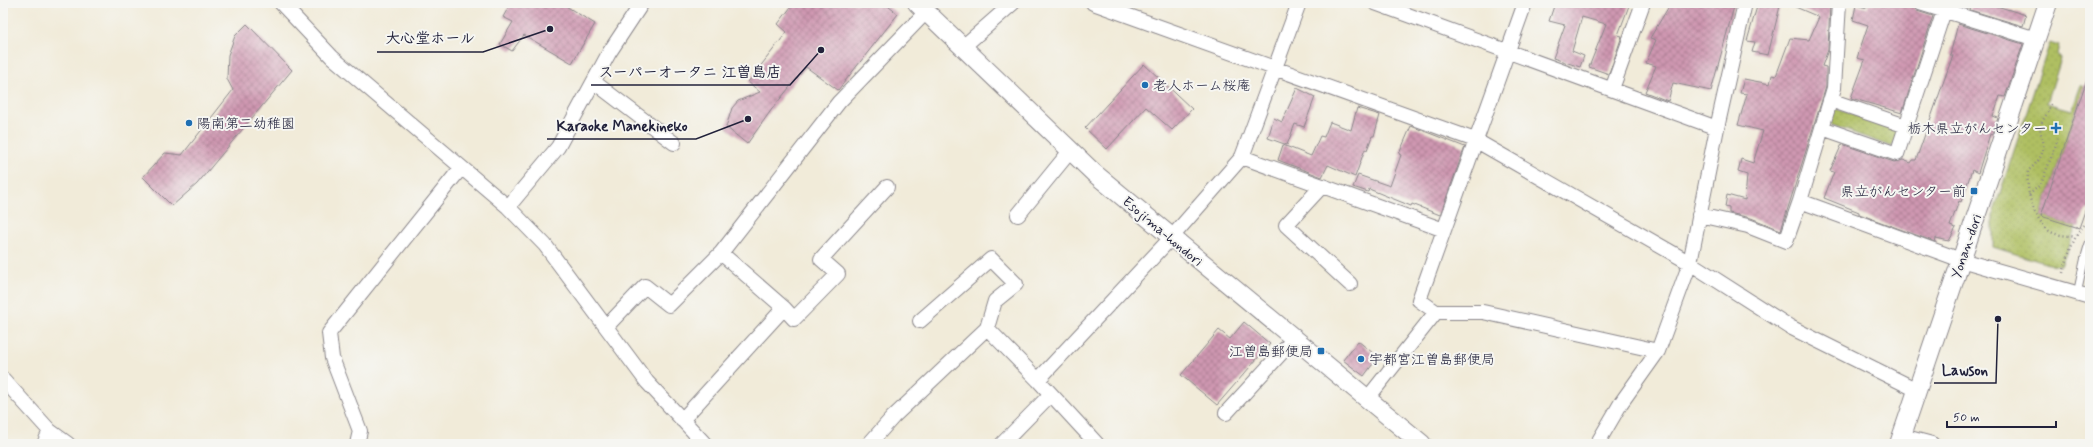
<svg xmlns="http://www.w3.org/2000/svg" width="2093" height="447" font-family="Mynerve,'Klee One',sans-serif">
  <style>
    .park { fill: url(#park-dots); stroke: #68704e }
    .building { fill: url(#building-cross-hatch) }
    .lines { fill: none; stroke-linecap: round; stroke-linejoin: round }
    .service-casing { stroke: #8a868a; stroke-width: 9 }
    .minor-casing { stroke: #8a868a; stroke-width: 16 }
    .tertiary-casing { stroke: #8a868a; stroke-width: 20 }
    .path { stroke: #8a868a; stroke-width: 2.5; stroke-dasharray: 1 3; stroke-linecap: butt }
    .service { stroke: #fff; stroke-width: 7 }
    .minor { stroke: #fff; stroke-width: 14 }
    .tertiary { stroke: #fff; stroke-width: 18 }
    .poi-dot { fill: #1f6fb2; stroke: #f6f6f2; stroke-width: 1.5 }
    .labels { text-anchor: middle; stroke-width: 4; stroke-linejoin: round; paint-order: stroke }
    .poi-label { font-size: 14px; fill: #22223b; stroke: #f6f6f2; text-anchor: start }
    .street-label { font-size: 14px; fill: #22223b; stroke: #f6f6f2 }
    .leader { fill: none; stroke: #22223b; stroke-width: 1.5 }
    .callout-dot { fill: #22223b; stroke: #f6f6f2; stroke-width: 1.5 }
    .callout-label { font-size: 15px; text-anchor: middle; font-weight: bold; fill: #22223b; stroke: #f6f6f2; stroke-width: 4; stroke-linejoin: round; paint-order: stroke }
  </style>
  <defs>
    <pattern id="park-dots" width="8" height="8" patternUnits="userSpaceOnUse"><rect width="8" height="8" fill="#afbf62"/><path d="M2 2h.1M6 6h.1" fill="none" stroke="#96a456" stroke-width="1.8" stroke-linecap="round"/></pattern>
    <pattern id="building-cross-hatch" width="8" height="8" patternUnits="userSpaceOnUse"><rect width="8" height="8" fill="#cf97b1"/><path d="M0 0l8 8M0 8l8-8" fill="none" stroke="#a87b91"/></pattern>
  </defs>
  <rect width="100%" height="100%" fill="#f6f6f2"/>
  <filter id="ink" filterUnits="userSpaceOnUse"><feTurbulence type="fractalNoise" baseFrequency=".025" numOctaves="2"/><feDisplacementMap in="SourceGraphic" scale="8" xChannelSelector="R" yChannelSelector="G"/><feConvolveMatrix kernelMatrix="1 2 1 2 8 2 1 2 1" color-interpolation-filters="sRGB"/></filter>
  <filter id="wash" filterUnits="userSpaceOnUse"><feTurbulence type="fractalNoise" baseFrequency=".012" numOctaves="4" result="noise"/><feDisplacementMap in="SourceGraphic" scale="16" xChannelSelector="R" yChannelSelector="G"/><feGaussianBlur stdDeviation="0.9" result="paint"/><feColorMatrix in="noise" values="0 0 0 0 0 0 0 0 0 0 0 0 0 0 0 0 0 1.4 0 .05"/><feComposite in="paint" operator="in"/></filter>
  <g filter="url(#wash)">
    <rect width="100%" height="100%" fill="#f1ebd9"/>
    <path class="park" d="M 2050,42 L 2059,45 L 2057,54 L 2061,59 L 2047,103 L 2072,110 L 2081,85 L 2084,87 L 2041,216 L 2076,227 L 2061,265 L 2048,264 L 1993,247 L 1993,214 Z
      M 1834,108 L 1901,131 L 1892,147 L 1832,125 L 1829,122 Z"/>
    <g id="blocks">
      <path class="building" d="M 511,3 L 561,3 L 595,24 L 572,63 L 524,35 L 512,51 L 500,44 L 513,22 L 503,17 Z
        M 794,3 L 884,3 L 898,14 L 838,90 L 806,67 L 772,109 L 747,144 L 726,127 L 732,108 L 738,101 L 760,92 L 748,82 L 787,32 L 778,24 Z
        M 1555,3 L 1630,3 L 1618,35 L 1622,36 L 1609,74 L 1589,67 L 1606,24 L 1582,17 L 1572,51 L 1584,56 L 1580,67 L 1553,58 L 1565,25 L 1549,21 Z
        M 1671,3 L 1735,3 L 1711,91 L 1673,83 L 1668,101 L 1645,92 L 1656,66 L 1646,63 L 1656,40 L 1650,38 Z
        M 1758,3 L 1780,6 L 1768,55 L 1752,52 L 1755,42 L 1747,41 Z
        M 1786,3 L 1830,3 L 1828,50 L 1822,66 L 1826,67 L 1826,87 L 1781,230 L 1751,218 L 1729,213 L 1729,208 L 1725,207 L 1727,195 L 1745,200 L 1747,175 L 1738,172 L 1741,159 L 1753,163 L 1763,131 L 1738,125 L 1747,94 L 1740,93 L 1744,79 L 1770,84 L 1772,75 L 1776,76 L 1790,38 L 1809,40 L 1819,17 Z
        M 1869,3 L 1907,3 L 1912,5 L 1917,11 L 1933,16 L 1902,113 L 1851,98 L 1865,60 L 1857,58 L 1868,25 L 1853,20 L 1856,5 L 1867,8 Z
        M 1972,3 L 1987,3 L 2026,15 L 2023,26 L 1970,10 Z
        M 247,24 L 292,70 L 197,184 L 172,206 L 143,177 L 165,153 L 182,155 L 233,90 L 227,79 L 228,55 L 235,36 Z
        M 1958,24 L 2023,44 L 2005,97 L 2000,96 L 1993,116 L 1998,118 L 1992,135 L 1990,134 L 1978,173 L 1972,170 L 1961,202 L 1959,201 L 1950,226 L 1956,228 L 1949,241 L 1936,238 L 1935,242 L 1859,214 L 1859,212 L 1824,198 L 1834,172 L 1830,171 L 1842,144 L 1894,162 L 1903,160 L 1911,163 L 1913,160 L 1916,160 L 1953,55 L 1950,55 Z
        M 1144,64 L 1192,109 L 1172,130 L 1146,107 L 1107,149 L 1085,128 Z
        M 2088,76 L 2090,76 L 2090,210 L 2086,208 L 2079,228 L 2041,216 Z
        M 1297,88 L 1315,97 L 1304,127 L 1295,124 L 1287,145 L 1268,138 L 1274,118 L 1282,122 Z
        M 1357,108 L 1380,115 L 1374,136 L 1372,136 L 1367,150 L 1365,149 L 1355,177 L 1328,165 L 1322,177 L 1278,160 L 1283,145 L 1311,156 L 1320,136 L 1324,137 L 1330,122 L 1351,130 Z
        M 1411,126 L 1465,147 L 1440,215 L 1412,204 L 1411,206 L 1369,189 L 1368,192 L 1353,187 L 1358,175 L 1390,186 L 1401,155 L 1399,154 Z
        M 1244,322 L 1270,344 L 1217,405 L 1181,375 L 1219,330 L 1230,339 Z
        M 1358,341 L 1378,357 L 1364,376 L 1343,360 Z"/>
    </g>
  </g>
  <g filter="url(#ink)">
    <use href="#blocks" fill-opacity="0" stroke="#8a868a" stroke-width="1"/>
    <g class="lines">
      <g class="service-casing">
        <path id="service" d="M 2077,293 C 2082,275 2083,258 2090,241"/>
      </g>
      <g class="minor-casing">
        <path id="minor" d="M 281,3 L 332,57 L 508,207 L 545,245 L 647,382 L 705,444
          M 1093,3 L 1475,140 L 1690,263 L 1790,327 L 1917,390
          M 1375,3 L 1717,128
          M 1525,3 L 1419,300 L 1436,312 L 1483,312 L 1658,351
          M 1839,3 L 1834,88 L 1800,201 L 1961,260 L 2090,297
          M 1920,3 L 2036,39
          M 964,46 L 1013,3
          M 594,82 L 674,143
          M 1612,89 L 1643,3
          M 1830,100 L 1906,126
          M 1822,128 L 1897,154 L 1944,11
          M 1242,157 L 1444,230
          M 1322,186 L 1286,225 L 1350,284
          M 508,207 L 558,147 L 609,53 L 642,3
          M 1018,215 L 1071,150
          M 1699,215 L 1748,226 L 1786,241 L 1800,201
          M 784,308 L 794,319 L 838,274 L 821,259 L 887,187
          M 920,321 L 991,259 L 1016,284 L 995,301 L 987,328
          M 606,327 L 645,286 L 669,305 L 721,253
          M 3,379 L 50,431 L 68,444
          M 1038,380 L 1097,444
          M 1367,399 L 1436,312
          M 1226,413 L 1294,339
          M 682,420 L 784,308 L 721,253 L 839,102 L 927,11
          M 1902,436 L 1932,444
          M 44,444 L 50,431
          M 357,444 L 360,431 L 332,358 L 329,333 L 461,168
          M 869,444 L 893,417 L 987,328 L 1038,380 L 1171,238 L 1242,157 L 1299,3
          M 1002,444 L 1051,394
          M 1597,444 L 1621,403 L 1658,351 L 1690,263 L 1717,128 L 1745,3"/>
      </g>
      <g class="tertiary-casing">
        <path id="tertiary" d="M 917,3 L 1094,173 L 1422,444
          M 1899,444 L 2048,3"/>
      </g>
      <path class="path" d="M 2051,104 C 2049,114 2040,121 2040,129 C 2040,133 2043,138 2043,141 C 2045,155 2037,163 2028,171 C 2026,191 2032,215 2048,230 C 2055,236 2066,235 2075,237
        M 2029,195 L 2041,184 L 2058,139
        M 2063,273 C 2069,254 2073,233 2090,220"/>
      <use href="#service" class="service"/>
      <use href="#minor" class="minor"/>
      <use href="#tertiary" class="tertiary"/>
    </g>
  </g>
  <g class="poi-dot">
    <circle cx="1145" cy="85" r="4"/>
    <circle cx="189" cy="123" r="4"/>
    <path d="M2054 122h4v4h4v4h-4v4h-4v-4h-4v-4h4z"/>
    <rect x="1970" y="187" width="8" height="8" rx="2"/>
    <rect x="1317" y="347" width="8" height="8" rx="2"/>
    <circle cx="1361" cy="359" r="4"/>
  </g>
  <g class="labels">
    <g class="poi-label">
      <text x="1153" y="90">老人ホーム桜庵</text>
      <text x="197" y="128">陽南第二幼稚園</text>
      <text x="2047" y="133" text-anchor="end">栃木県立がんセンター</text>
      <text x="1966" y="196" text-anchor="end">県立がんセンター前</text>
      <text x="1313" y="356" text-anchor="end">江曽島郵便局</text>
      <text x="1369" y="364">宇都宮江曽島郵便局</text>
    </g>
    <g class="street-label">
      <text transform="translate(1163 231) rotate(40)" y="5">Esojima-hondori</text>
      <text transform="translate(1966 246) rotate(-71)" y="5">Yonan-dori</text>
    </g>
  </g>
  <path class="leader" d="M550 29L483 52H377M821 50L790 85H591M748 119L696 139H547M1998 319L1996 383H1934"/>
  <g class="callout-dot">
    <circle cx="550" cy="29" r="4"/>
    <circle cx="821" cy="50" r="4"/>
    <circle cx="748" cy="119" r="4"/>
    <circle cx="1998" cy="319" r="4"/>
  </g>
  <g class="callout-label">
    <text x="430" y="43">大心堂ホール</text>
    <text x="690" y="77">スーパーオータニ 江曽島店</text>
    <text x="622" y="131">Karaoke Manekineko</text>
    <text x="1965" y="375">Lawson</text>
  </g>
  <rect width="2093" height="447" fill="none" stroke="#f6f6f2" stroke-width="16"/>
  <path d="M1947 421v6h109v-6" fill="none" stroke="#22223b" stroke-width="2"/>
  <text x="1953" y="421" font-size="12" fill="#22223b" stroke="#f6f6f2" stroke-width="3" paint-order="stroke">50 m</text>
</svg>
